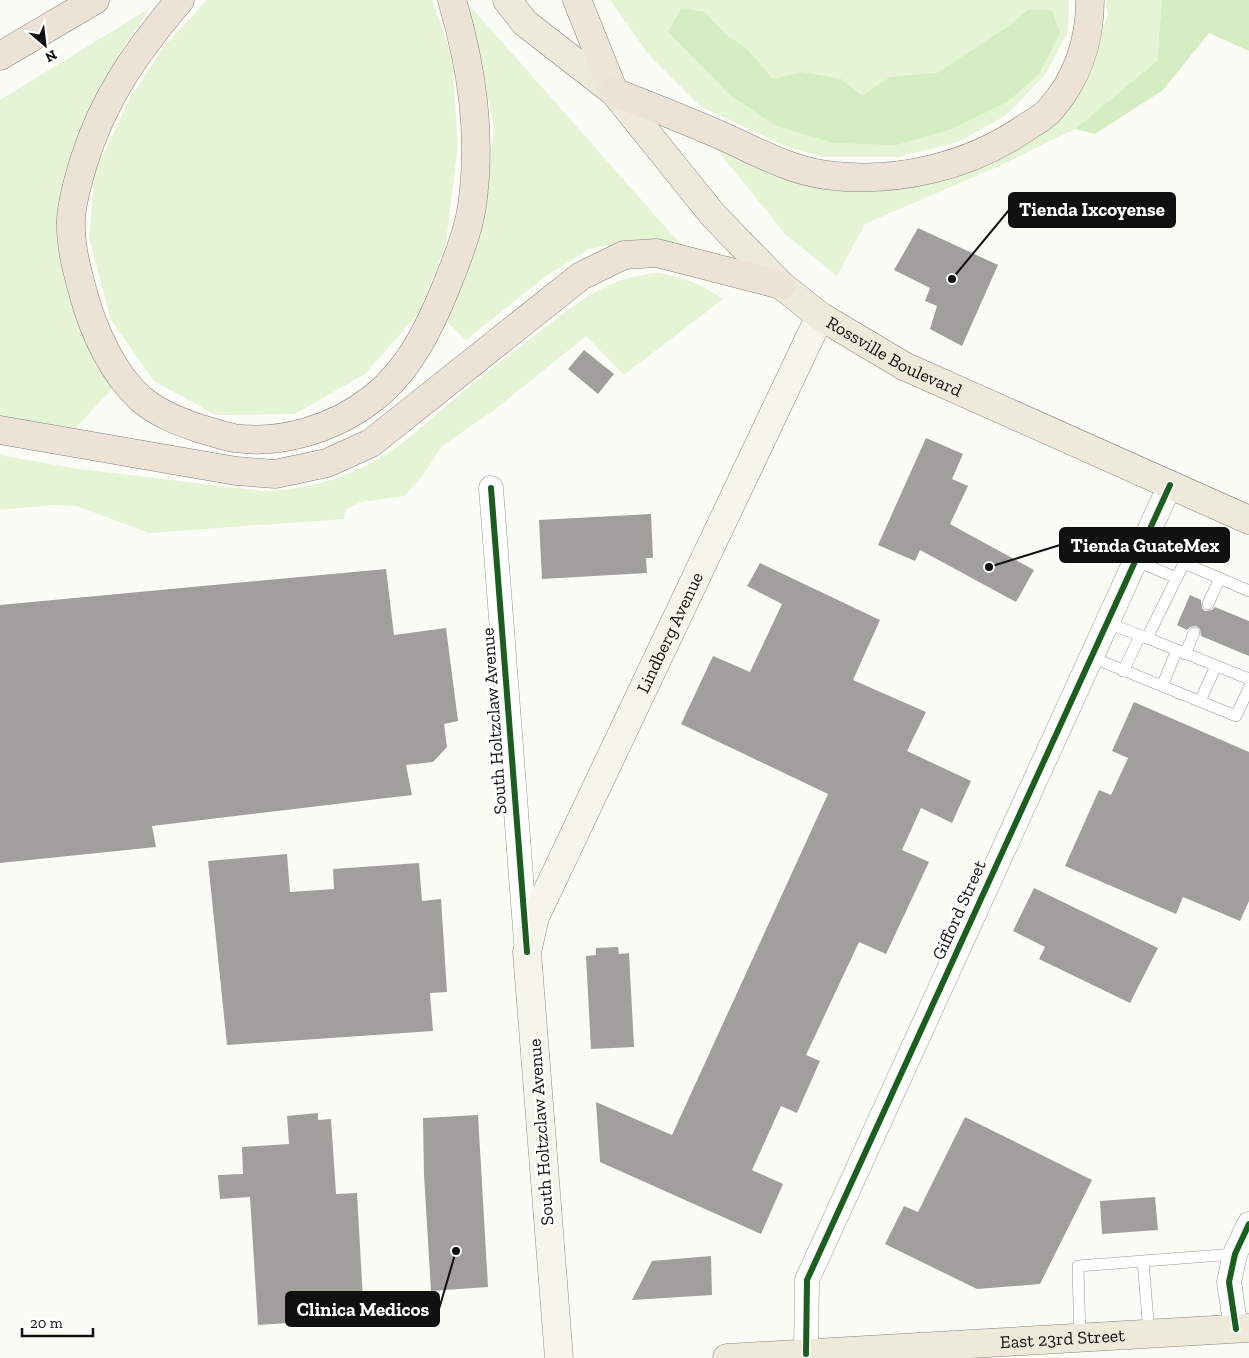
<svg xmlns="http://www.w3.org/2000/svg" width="1249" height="1358" font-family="'Zilla Slab',serif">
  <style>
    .green { fill: #e5f4d5 }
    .forest { fill: #d4edc2 }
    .building { fill: #a09f9c }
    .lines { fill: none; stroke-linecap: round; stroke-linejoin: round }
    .service-casing { stroke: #969694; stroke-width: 12 }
    .minor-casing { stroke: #969694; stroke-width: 25 }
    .secondary-casing { stroke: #8d8d8b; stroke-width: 29 }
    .primary-casing { stroke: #848481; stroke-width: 29 }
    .trunk-casing { stroke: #848481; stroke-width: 29 }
    .motorway-casing { stroke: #848481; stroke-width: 29 }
    .service { stroke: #fffffe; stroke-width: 11 }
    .minor { stroke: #fffffe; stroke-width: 24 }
    .secondary { stroke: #f6f5eb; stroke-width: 28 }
    .primary { stroke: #eeeada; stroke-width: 28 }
    .trunk { stroke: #ede6d8; stroke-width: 28 }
    .motorway { stroke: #ece2d6; stroke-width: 28 }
    .cycleway-casing { stroke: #fff; stroke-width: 9 }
    .cycleway { stroke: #1b5e20; stroke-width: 6 }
    .labels { text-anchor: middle; stroke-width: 5; stroke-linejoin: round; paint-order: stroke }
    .street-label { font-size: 18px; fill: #101010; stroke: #fff }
    .leader { fill: none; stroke: #101010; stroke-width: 2 }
    .callout-dot { fill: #101010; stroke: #fff; stroke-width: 2 }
    .callout { fill: #101010; stroke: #101010; stroke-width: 2 }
    .callout-label { font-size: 19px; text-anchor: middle; font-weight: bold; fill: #fff }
  </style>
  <rect width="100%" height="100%" fill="#fcfcf7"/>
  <path class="green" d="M 207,0 L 432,0 L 452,57 L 458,145 L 446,243 L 419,313 L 365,374 L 295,414 L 216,415 L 154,381 L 111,320 L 89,238 L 95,172 L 131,96 L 165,45 Z
    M 465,0 L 684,248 L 639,239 L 590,249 L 546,276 L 466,340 L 447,322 L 473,256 L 489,176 L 494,126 Z
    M 610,0 L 1069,0 L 1068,32 L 1045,75 L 1005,116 L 958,142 L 898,157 L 823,157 L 785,146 L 701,107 L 649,55 Z
    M 1106,0 L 1162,0 L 1157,61 L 1075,129 L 999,166 L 865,224 L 837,276 L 786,235 L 714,146 L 880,189 L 941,181 L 1004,154 L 1082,84 L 1108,15 Z
    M 150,8 L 126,43 L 94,100 L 72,152 L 61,206 L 114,386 L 76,428 L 0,416 L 0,100 Z
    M 656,273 C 682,275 701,285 723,299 L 624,375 L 586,336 L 497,408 L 442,446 L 421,478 L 404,496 L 361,502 L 345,510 L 344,519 L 149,533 L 77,506 L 52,505 L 0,510 L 0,455 L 79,469 L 264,491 C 308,490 351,477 389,452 C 414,436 436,414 459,395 C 486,372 515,351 543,329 C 581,300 607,278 656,273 Z"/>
  <path class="forest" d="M 1162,0 L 1249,0 L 1249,51 L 1209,33 L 1163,90 L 1095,134 L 1075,129 L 1157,61 Z
    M 681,8 L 705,12 L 725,34 L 747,49 L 773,79 L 802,72 L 841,79 L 862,96 L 890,77 L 937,73 L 1007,27 L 1029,9 L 1052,11 L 1060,33 L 1039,74 L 1007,102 L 952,129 L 896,145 L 834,143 L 774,125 L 729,94 L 668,32 Z"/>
  <path class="building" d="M 918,228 L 998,265 L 962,346 L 930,329 L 937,306 L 925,301 L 930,288 L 894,270 Z
    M 584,350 L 614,374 L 598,394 L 568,369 Z
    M 926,438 L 963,454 L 952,479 L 968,486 L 950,524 L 1034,570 L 1016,602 L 920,550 L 915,561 L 878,545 Z
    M 651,514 L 653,558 L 646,558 L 647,573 L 542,579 L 539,520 Z
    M 760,563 L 880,620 L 853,680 L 926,712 L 907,751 L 971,781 L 952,823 L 921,808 L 902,850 L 929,862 L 886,954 L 859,942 L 806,1055 L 820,1061 L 797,1113 L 781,1106 L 752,1170 L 783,1184 L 761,1234 L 600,1162 L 596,1102 L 672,1135 L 828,794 L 681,724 L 713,656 L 750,672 L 782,604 L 747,586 Z
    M 386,569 L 394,635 L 446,628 L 458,721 L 444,724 L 447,747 L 433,762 L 406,765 L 412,795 L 152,826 L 156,847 L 0,863 L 0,605 Z
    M 1190,595 L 1201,600 L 1202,608 L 1205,611 L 1212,610 L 1215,607 L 1249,621 L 1249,656 L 1201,636 L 1200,629 L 1196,626 L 1190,627 L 1187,630 L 1177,625 Z
    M 1134,702 L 1249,752 L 1249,901 L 1240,921 L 1183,897 L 1176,914 L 1065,866 L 1099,790 L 1111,795 L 1128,758 L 1112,751 Z
    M 287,854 L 290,892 L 334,889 L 333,869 L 419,863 L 422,901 L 441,899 L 447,992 L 430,993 L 433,1031 L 227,1045 L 208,861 Z
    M 1034,888 L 1158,948 L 1130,1003 L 1039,959 L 1045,947 L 1013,931 Z
    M 618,947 L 619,954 L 629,953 L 634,1047 L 591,1049 L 586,956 L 596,955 L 596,948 Z
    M 318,1113 L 318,1120 L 331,1119 L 336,1194 L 357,1193 L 364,1318 L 258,1325 L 250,1197 L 220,1199 L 218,1175 L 243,1174 L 242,1147 L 289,1144 L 287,1116 Z
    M 478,1115 L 488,1287 L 431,1291 L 424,1175 L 423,1118 Z
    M 965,1117 L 1092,1180 L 1040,1284 L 977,1289 L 885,1244 L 904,1206 L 918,1212 Z
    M 1155,1197 L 1158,1230 L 1102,1234 L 1100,1201 Z
    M 711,1256 L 712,1295 L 632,1300 L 652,1261 Z"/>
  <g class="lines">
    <g class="service-casing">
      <path id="service" d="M 1135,560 L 1176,578
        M 1249,591 L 1184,563 L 1147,638 L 1249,679
        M 1208,604 L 1220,578
        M 1107,623 L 1147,638
        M 1185,654 L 1194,633
        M 1091,657 L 1236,716 L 1249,688
        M 1123,671 L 1140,636
        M 1162,686 L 1177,650
        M 1200,701 L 1216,666
        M 1143,1261 L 1149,1333
        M 1080,1338 L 1078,1266 L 1235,1254"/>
    </g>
    <g class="minor-casing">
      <path id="minor" d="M 491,488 L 526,941
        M 1236,1329 L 1229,1282 L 1235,1254 L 1249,1224
        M 806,1354 L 807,1280 L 1170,485"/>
    </g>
    <g class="secondary-casing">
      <g id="secondary">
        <path id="s1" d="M 559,1358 L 527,952 L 535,917 L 820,316"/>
      </g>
    </g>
    <g class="primary-casing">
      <g id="primary">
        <path id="s2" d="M 507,0 L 525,23 L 614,92 L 713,215 L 781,285 L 820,316 L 904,366 L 1249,520"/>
        <path id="s3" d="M 727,1358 L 1249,1328"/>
      </g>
    </g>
    <g class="trunk-casing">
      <path id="trunk" d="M 577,0 L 614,92"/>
    </g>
    <g class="motorway-casing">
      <path id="motorway" d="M 180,0 C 137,51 103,98 83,164 C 78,181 72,201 71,219 C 70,246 77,271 84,296 C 94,332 113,374 141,399 C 159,414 179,422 201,429 C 212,432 223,436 234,438 C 281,445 335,428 372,399 C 408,372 430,327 446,287 C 456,262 468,233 472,206 C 482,135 472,68 452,0
        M 0,56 L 95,0
        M 614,92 C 650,106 685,120 720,135 C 754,150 788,170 826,175 C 895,184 970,167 1028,126 C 1035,122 1043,117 1049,111 C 1077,80 1090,41 1090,0
        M 0,430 L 236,471 L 275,474 L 327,463 L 371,443 L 581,276 L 624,255 L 657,253 L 781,285"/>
    </g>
    <use href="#service" class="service"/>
    <use href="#minor" class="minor"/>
    <use href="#secondary" class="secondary"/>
    <use href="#primary" class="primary"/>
    <use href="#trunk" class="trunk"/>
    <use href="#motorway" class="motorway"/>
    <g class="cycleway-casing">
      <path id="cycleway" d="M 491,488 L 527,952
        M 1236,1329 L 1229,1282 L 1235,1254 L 1249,1224
        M 806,1354 L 807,1280 L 1170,485"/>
    </g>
    <use href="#cycleway" class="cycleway"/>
  </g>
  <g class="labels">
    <g class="street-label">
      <text dy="6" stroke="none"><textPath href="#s2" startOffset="532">Rossville Boulevard</textPath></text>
      <text dy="6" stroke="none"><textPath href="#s1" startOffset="758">Lindberg Avenue</textPath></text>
      <text transform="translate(494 721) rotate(-94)" y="6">South Holtzclaw Avenue</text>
      <text transform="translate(959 910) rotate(-66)" y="6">Gifford Street</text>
      <text transform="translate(541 1132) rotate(-94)" y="6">South Holtzclaw Avenue</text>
      <text dy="6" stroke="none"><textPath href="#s3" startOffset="336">East 23rd Street</textPath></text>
    </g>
  </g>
  <path class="leader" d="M952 279L1009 210M989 567L1060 545M456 1251L439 1309"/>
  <g class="callout-dot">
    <circle cx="952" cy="279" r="5"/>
    <circle cx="989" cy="567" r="5"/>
    <circle cx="456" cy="1251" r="5"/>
  </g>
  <g class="callout">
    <rect x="1009" y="193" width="166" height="34" rx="5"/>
    <rect x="1060" y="528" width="169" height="34" rx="5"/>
    <rect x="286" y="1292" width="153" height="34" rx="5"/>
  </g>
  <g class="callout-label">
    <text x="1092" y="216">Tienda Ixcoyense</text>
    <text x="1145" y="552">Tienda GuateMex</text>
    <text x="363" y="1316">Clinica Medicos</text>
  </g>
  <g transform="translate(45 45) rotate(152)" stroke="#ffffff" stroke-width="4" paint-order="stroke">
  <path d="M0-4L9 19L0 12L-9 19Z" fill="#101010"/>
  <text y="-8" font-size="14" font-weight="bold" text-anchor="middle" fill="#101010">N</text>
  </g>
  <path d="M22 1328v8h71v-8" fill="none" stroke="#101010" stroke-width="2.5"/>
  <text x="30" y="1328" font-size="15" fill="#101010" stroke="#ffffff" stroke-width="4" paint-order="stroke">20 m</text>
</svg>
